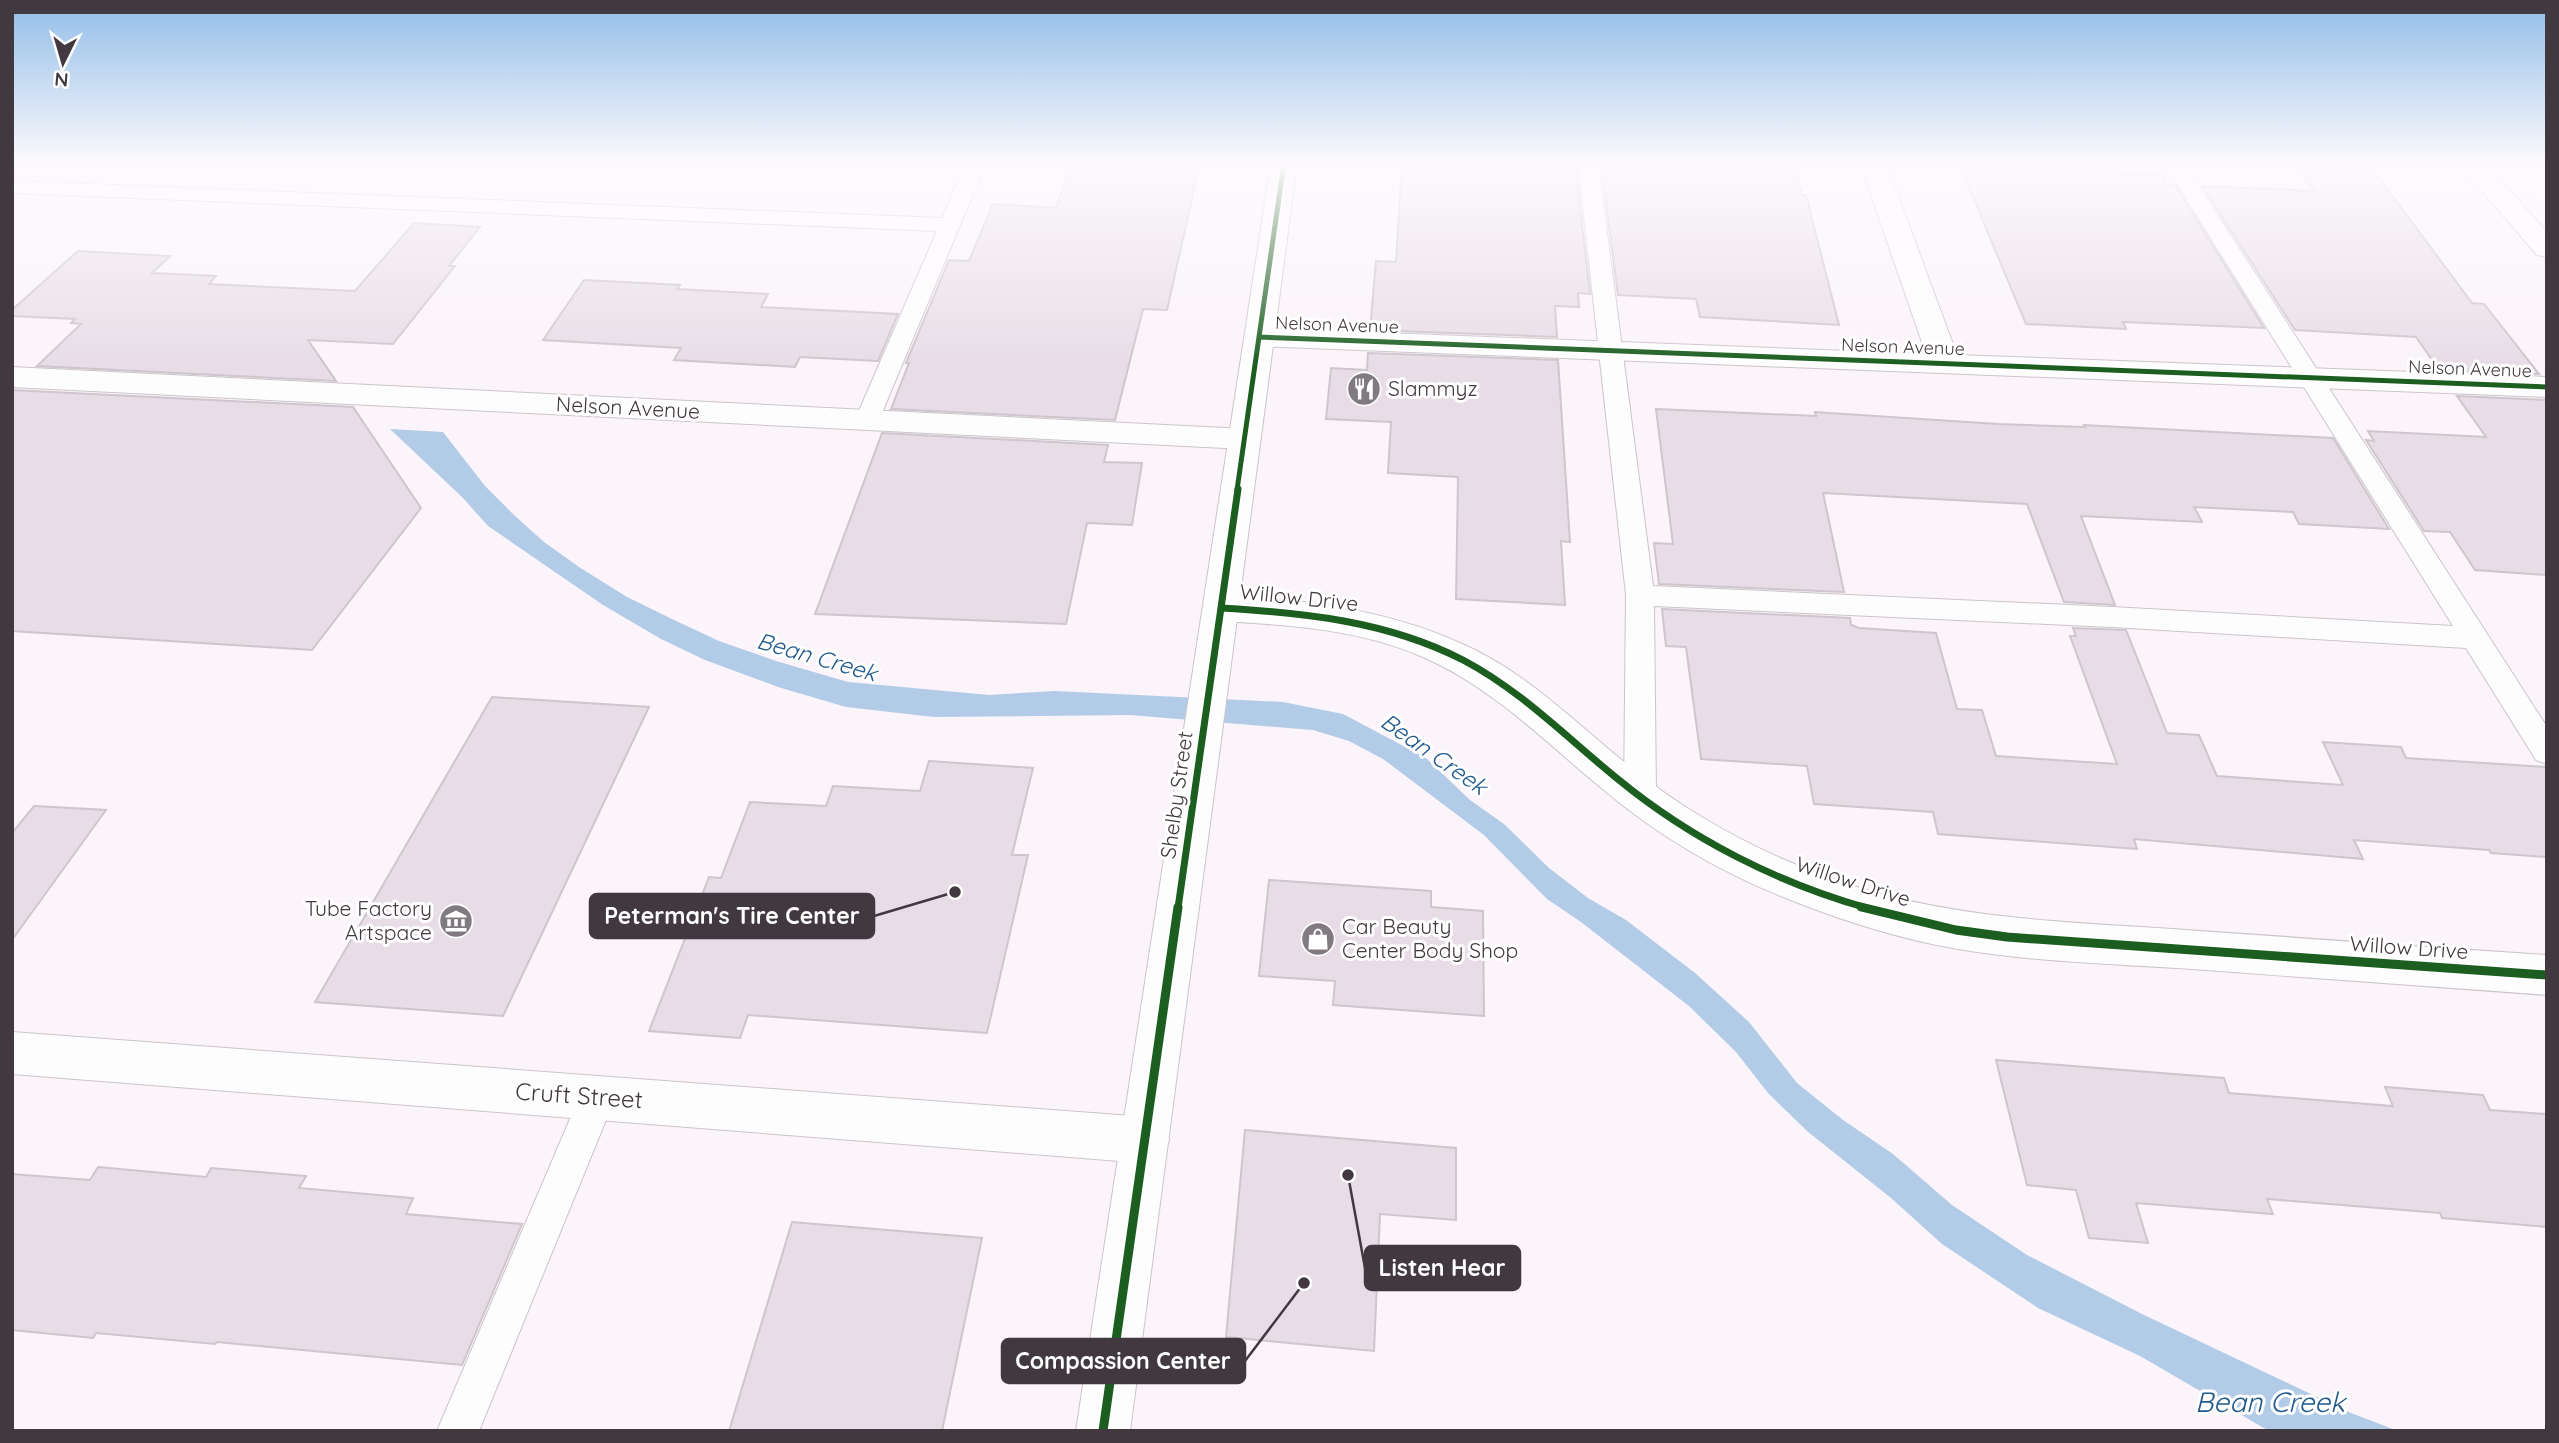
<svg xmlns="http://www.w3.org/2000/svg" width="2559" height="1443" font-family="Quicksand,sans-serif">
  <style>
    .water { fill: #b2cbe7 }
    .building { fill: #e8dde7; stroke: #cdc6cc; stroke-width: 2 }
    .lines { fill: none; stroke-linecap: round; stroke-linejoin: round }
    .service-casing { stroke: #cbc4ca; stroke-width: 2 }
    .minor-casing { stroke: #cbc4ca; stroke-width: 2 }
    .secondary-casing { stroke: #cbc4ca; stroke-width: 2 }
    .service { fill: #fefdfe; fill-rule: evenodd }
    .minor { fill: #fefdfe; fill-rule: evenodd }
    .secondary { fill: #fefdfe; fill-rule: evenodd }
    .cycleway-far2-casing { stroke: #fff; stroke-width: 9 }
    .cycleway-far1-casing { stroke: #fff; stroke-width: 11 }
    .cycleway-casing { stroke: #fff; stroke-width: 13 }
    .cycleway-far2 { stroke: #1b5e20; stroke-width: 5 }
    .cycleway-far1 { stroke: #1b5e20; stroke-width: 7 }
    .cycleway { stroke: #1b5e20; stroke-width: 9 }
    .labels { text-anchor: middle; stroke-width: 6; stroke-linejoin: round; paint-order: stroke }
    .far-street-label { font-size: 18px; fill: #413840; stroke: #fff }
    .poi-label { font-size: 21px; fill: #413840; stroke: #fff; text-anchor: start }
    .street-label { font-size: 21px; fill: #413840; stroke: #fff }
    .water-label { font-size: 23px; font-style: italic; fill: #215a8b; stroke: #fff }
    .near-street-label { font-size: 24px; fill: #413840; stroke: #fff }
    .near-water-label { font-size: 28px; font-style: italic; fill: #215a8b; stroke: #fff }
    .leader { fill: none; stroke: #413840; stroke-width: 2.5 }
    .callout-dot { fill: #413840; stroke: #fff; stroke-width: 2.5 }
    .callout { fill: #413840; stroke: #413840; stroke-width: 2.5 }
    .callout-label { font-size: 23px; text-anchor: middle; font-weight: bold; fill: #fff }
  </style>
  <rect width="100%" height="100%" fill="#fbf4fa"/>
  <path class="water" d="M 390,429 L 443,432 L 485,486 L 515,516 L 544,542 L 579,567 L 627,597 L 674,620 L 719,641 L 776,661 L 848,682 L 989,695 L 1055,691 L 1283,702 L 1343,714 L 1426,758 L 1470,800 L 1504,824 L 1549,868 L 1588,898 L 1626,920 L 1695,973 L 1749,1022 L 1797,1083 L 1843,1120 L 1893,1154 L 1952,1205 L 2027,1255 L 2142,1314 L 2351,1413 L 2398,1431 L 2269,1431 L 2140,1356 L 2038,1308 L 1942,1244 L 1891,1198 L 1807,1131 L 1768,1093 L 1736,1052 L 1689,1006 L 1581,922 L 1547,899 L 1484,835 L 1383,759 L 1349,741 L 1313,730 L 1130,715 L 934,717 L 846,707 L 778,687 L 705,660 L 661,639 L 603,605 L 488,526 L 463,498 Z"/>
  <path class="building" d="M 1402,163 L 1575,163 L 1590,294 L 1578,293 L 1579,307 L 1555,306 L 1557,337 L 1370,330 L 1376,261 L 1396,262 Z
    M 1601,163 L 1793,163 L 1802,195 L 1806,195 L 1839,325 L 1700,317 L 1696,299 L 1618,295 Z
    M 2294,163 L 2368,163 L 2472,303 L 2484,304 L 2539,374 L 2439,370 L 2416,337 L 2295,330 L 2202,186 L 2314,191 Z
    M 1960,166 L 2162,175 L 2167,185 L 2175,185 L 2264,328 L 2123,322 L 2126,329 L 2026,324 Z
    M 1070,167 L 1198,172 L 1167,310 L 1143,309 L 1115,420 L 891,409 L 909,363 L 906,363 L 949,260 L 969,261 L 993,204 L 1056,208 Z
    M 414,223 L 480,227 L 449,266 L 455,266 L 393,344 L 308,340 L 336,381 L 37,366 L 81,324 L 71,323 L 75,319 L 12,316 L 12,310 L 78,251 L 170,256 L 152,273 L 216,276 L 209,284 L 355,291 Z
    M 584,280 L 680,285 L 677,289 L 768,294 L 761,307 L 898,314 L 878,361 L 800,357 L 795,367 L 674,360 L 681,348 L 543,340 Z
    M 1368,353 L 1558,360 L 1570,542 L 1561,541 L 1565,605 L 1456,599 L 1458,477 L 1388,473 L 1391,422 L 1326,419 L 1331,368 L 1367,370 Z
    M 12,390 L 353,407 L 421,508 L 312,650 L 12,631 Z
    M 2457,396 L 2547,400 L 2547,575 L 2475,570 L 2450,532 L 2424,531 L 2366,440 L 2374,441 L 2368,431 L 2486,437 Z
    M 1656,409 L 1816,416 L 1815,412 L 1998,424 L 2085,427 L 2084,425 L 2333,438 L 2389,529 L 2299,524 L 2293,512 L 2194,507 L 2202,522 L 2081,516 L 2115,605 L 2064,602 L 2027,504 L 1823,493 L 1844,592 L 1659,584 L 1654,543 L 1673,544 Z
    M 882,433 L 1108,445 L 1104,462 L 1142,463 L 1132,525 L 1087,523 L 1066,624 L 815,614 Z
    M 1662,609 L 1850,618 L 1851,625 L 1859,628 L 1936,633 L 1957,709 L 1982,710 L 1996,756 L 2117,764 L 2070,636 L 2076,636 L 2073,628 L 2126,630 L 2167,733 L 2199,735 L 2217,776 L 2343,785 L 2323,742 L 2401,747 L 2406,758 L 2547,767 L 2547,857 L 2491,853 L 2489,850 L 2354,840 L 2363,859 L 2134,839 L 2137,849 L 1938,834 L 1933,812 L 1814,804 L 1807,766 L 1701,759 L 1686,647 L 1666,646 Z
    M 492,697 L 649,707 L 503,1016 L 315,1002 Z
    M 929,761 L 1033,768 L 1012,855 L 1028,855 L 987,1033 L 748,1015 L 740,1038 L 649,1031 L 709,877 L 721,878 L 750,802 L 826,806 L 833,786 L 920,791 Z
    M 34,806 L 106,810 L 12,940 L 12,833 Z
    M 1269,880 L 1431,891 L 1431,907 L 1483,911 L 1484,1016 L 1333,1005 L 1335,981 L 1259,976 Z
    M 1996,1060 L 2224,1078 L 2229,1093 L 2393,1106 L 2385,1087 L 2483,1095 L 2490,1110 L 2547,1114 L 2547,1227 L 2442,1218 L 2440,1213 L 2267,1199 L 2273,1214 L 2136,1203 L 2148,1243 L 2089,1238 L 2076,1190 L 2027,1185 Z
    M 1245,1130 L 1456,1148 L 1456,1220 L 1380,1214 L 1374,1351 L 1226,1337 Z
    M 98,1167 L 206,1177 L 211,1168 L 306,1176 L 299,1188 L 413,1198 L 406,1214 L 522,1224 L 462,1365 L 217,1342 L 215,1344 L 96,1333 L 93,1338 L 12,1330 L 12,1174 L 90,1180 Z
    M 792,1222 L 982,1238 L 942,1431 L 729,1431 Z"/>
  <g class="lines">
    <g class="service-casing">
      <path id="service" d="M 966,163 L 986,163 L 879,420 L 876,426 L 867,428 L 858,426 L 855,420 L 937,231 L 12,193 L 12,181 L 942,218 Z
        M 1578,163 L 1598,163 L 1653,586 L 2112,607 L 2453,626 L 2164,163 L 2184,163 L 2547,727 L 2547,764 L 2536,760 L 2466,648 L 2112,627 L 1654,606 L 1656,796 L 1651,805 L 1640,809 L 1629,805 L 1624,796 L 1626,595 Z
        M 597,1081 L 610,1086 L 615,1098 L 479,1431 L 437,1431 L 584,1086 Z"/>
    </g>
    <g class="minor-casing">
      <path id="minor" d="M 1860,163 L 1886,163 L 1957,355 L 2547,377 L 2547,397 L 1259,346 L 1248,343 L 1244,337 L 1248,331 L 1259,328 L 1926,354 Z
        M 2458,163 L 2485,163 L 2547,232 L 2547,257 L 2537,255 Z
        M 12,367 L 1245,429 L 1256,432 L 1261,439 L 1256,446 L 1245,449 L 12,387 Z
        M 1221,595 C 1309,600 1395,610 1475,650 C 1535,680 1581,728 1633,769 C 1688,813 1751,848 1817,873 C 1931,918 2052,921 2172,929 C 2297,938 2422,947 2547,955 L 2547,995 C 2429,986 2310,978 2192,969 C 2114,964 2035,962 1958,949 C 1900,939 1843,921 1788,899 C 1722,873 1660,837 1605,791 C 1546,743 1494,688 1423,657 C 1359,629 1289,625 1221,621 L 1208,617 L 1203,608 L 1208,599 Z
        M 12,1032 L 1145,1117 L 1162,1124 L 1169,1140 L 1162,1156 L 1145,1163 L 12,1074 Z"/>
    </g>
    <g class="secondary-casing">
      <path id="secondary" d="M 1271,163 L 1297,163 L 1130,1431 L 1076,1431 Z"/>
    </g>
    <use href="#service" class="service"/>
    <use href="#minor" class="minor"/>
    <use href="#secondary" class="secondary"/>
    <g class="cycleway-far2-casing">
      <path id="cycleway-far2" d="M 1259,337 L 2547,387
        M 1237,490 L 1284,163"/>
    </g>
    <g class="cycleway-far1-casing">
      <path id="cycleway-far1" d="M 1221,608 C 1305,613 1387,621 1463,660 C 1522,691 1568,739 1619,780 C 1691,839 1778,883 1867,908
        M 1178,908 L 1238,489"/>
    </g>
    <g class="cycleway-casing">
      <path id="cycleway" d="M 1861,907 L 1956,930 L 2007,937 L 2547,975
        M 1103,1431 L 1178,907"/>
    </g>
    <use href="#cycleway-far2" class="cycleway-far2"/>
    <use href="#cycleway-far1" class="cycleway-far1"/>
    <use href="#cycleway" class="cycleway"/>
  </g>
  <linearGradient id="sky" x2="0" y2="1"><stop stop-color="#92bde8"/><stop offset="0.45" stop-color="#fdfafd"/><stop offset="1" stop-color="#fdfafd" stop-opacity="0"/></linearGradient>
  <rect width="2559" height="365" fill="url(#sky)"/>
  <defs>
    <g id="restaurant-disc" transform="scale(1.75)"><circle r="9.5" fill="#827a81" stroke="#fff"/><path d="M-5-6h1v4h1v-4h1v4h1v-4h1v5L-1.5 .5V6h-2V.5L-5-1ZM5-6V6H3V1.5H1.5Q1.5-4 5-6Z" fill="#fff"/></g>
    <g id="museum-disc" transform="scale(1.75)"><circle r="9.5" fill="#827a81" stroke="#fff"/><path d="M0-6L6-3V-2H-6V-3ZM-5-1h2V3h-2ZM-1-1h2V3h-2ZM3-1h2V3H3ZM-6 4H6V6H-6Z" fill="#fff"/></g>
    <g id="shop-disc" transform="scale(1.75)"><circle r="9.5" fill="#827a81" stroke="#fff"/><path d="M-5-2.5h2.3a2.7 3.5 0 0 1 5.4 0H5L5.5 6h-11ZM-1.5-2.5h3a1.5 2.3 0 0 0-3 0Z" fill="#fff"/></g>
  </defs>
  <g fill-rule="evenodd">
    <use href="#restaurant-disc" x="1364" y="389"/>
    <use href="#museum-disc" x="456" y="921"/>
    <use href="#shop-disc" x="1318" y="939"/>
  </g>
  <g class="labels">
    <g class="far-street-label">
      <text transform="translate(1337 325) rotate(2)" y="6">Nelson Avenue</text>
      <text transform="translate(1903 347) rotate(2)" y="6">Nelson Avenue</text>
      <text transform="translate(2470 369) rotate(2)" y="6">Nelson Avenue</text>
    </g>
    <g class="poi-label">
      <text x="1388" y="396">Slammyz</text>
      <text x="432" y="916" text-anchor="end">Tube Factory<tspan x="432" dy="24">Artspace</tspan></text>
      <text x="1342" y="934">Car Beauty<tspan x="1342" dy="24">Center Body Shop</tspan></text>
    </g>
    <g class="street-label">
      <text transform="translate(628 408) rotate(3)" y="7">Nelson Avenue</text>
      <text transform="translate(1299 598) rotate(6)" y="7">Willow Drive</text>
      <text transform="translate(1177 795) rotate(-82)" y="7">Shelby Street</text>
      <text transform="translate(1853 882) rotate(18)" y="7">Willow Drive</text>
      <text transform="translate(2409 948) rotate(4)" y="7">Willow Drive</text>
    </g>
    <g class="water-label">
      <text transform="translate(817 657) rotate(16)" y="8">Bean Creek</text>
      <text transform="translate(1434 754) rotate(35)" y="8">Bean Creek</text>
    </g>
    <g class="near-street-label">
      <text transform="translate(579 1096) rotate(4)" y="8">Cruft Street</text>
    </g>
    <g class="near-water-label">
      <text x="2270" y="1412">Bean Creek</text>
    </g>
  </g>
  <path class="leader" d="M955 892L874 916M1348 1175L1365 1268M1304 1283L1245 1361"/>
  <g class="callout-dot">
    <circle cx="955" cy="892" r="7"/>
    <circle cx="1348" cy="1175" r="7"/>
    <circle cx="1304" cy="1283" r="7"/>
  </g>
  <g class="callout">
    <rect x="590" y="894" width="284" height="44" rx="7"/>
    <rect x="1365" y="1246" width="155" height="44" rx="7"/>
    <rect x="1002" y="1339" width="243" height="44" rx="7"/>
  </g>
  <g class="callout-label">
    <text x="732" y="924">Peterman's Tire Center</text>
    <text x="1442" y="1276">Listen Hear</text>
    <text x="1123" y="1369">Compassion Center</text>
  </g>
  <rect width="2559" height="1443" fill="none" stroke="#413840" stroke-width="28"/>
  <g transform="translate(63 63) rotate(185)" stroke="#ffffff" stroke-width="5" paint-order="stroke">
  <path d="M0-5L12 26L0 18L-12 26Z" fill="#413840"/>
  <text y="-10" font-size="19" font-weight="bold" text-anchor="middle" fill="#413840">N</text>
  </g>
</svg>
